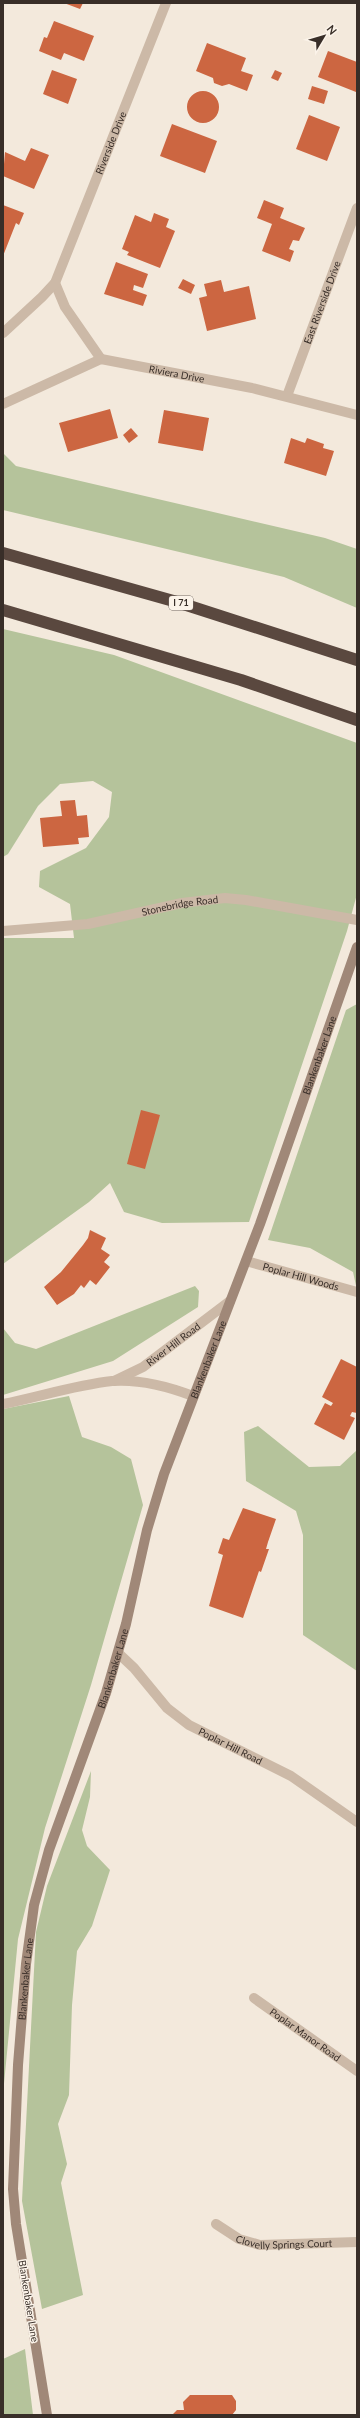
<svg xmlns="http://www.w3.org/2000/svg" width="360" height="2418" font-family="Lato,sans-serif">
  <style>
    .green { fill: #b5c39b }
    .building { fill: #cc6641 }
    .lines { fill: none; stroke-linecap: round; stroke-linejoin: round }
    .street { stroke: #ccb9a7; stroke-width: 10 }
    .secondary { stroke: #a08878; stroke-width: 10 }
    .highway { stroke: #5a483f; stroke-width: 12 }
    .labels { text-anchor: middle; stroke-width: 3; stroke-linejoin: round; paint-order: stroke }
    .shield { fill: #fbf3e9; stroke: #726962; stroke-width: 1 }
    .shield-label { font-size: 9px; font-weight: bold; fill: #382e28 }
    .street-label { font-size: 10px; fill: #382e28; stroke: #fbf3e9 }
  </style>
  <rect width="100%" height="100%" fill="#f3e9dc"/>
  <path class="green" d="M 3,453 L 16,466 L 325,538 L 357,549 L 357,608 L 284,577 L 3,510 Z
    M 3,629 L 114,655 L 357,743 L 357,894 L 347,931 L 249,1222 L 162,1223 L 124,1212 L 110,1183 L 89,1202 L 3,1264 L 3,938 L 74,938 L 70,904 L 39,887 L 40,871 L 86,848 L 109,817 L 112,792 L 93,781 L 60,784 L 38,806 L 8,854 L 3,857 Z
    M 357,1004 L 357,1290 L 353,1272 L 310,1248 L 268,1240 L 346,1010 Z
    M 195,1286 L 199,1291 L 198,1307 L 113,1361 L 3,1395 L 3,1328 L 15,1343 L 36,1349 Z
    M 69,1396 L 82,1437 L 111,1447 L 131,1459 L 143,1505 L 91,1685 L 45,1828 L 18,1939 L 3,2094 L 3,1409 Z
    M 258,1426 L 309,1467 L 340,1466 L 357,1450 L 357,1671 L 303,1635 L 303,1535 L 296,1511 L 246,1481 L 244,1432 Z
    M 91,1771 L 90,1797 L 82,1830 L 87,1846 L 110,1870 L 92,1926 L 77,1951 L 72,2005 L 69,2095 L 58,2124 L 67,2164 L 61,2183 L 83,2295 L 42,2309 L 22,2201 L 36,1932 L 47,1886 Z
    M 25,2349 L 33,2415 L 3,2415 L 3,2359 Z"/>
  <path class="building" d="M 64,3 L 83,3 L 80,9 Z
    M 54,21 L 94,36 L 84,61 L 64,53 L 61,60 L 39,51 L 44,37 L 47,38 Z
    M 207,43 L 246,58 L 241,71 L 253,75 L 247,91 L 229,84 L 222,86 L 214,83 L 213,78 L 196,71 Z
    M 328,51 L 357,62 L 356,92 L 318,77 Z
    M 52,70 L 77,79 L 68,104 L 43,94 Z
    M 275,70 L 282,73 L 278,81 L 271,78 Z
    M 312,86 L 328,91 L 324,104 L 308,99 Z
    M187 107a16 16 0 1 1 32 0a16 16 0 1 1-32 0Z
    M 309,115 L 340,127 L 327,161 L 296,149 Z
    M 172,124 L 217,141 L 205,173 L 160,156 Z
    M 31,148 L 49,155 L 34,189 L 3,176 L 5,152 L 25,161 Z
    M 264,200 L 284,208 L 280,218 L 305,228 L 299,241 L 293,240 L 289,249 L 294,251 L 290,262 L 262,251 L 272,224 L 257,218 Z
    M 3,205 L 24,213 L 19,225 L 16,223 L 3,256 Z
    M 154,213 L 169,219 L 166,227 L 175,231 L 160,268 L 127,255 L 129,252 L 122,249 L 135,215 L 151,222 Z
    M 116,262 L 148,274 L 143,288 L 134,285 L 133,290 L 147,295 L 143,306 L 104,294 Z
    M 183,279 L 195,285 L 191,294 L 178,288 Z
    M 221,280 L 224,292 L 249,286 L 256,319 L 207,331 L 199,298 L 207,296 L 204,284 Z
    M 110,409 L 118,438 L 68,452 L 59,423 Z
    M 164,410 L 209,418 L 203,451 L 158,443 Z
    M 131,428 L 138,436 L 129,443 L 123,435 Z
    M 291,438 L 305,443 L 307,438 L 321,443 L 324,444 L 323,448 L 334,451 L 326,476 L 284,463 Z
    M 75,800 L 77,816 L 87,815 L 89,837 L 78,838 L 79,844 L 43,847 L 40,818 L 62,816 L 60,801 Z
    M 141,1110 L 160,1115 L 145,1169 L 127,1164 Z
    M 90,1230 L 106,1238 L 101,1249 L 110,1255 L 104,1262 L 110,1267 L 96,1285 L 90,1280 L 84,1288 L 81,1285 L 74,1294 L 57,1305 L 44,1287 L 61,1272 L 83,1245 L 88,1238 Z
    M 341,1359 L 357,1367 L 357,1413 L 352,1412 L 350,1416 L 355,1418 L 344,1440 L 314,1424 L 325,1403 L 331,1406 L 333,1403 L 322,1397 Z
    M 243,1508 L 276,1519 L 268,1542 L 266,1549 L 269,1549 L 261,1572 L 259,1571 L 243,1618 L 209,1606 L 223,1555 L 218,1553 L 223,1538 L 229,1540 Z
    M 190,2395 L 232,2395 L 236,2401 L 236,2410 L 232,2415 L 172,2415 L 177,2410 L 184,2410 L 183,2402 Z"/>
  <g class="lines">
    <g class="street">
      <path d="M 55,283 L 65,307 L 101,359"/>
      <path id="s1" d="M 3,333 L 42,297 L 55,283 L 166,3"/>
      <path id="s2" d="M 287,396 L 357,208"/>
      <path id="s3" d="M 3,404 L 101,359 L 252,388 L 357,415"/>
      <path id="s4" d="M 3,931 L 88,924 L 182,903 L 225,898 L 246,900 L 357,920"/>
      <path id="s5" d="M 246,1261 L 357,1292"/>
      <path id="s6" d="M 114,1381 L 143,1367 L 230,1301"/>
      <path d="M 3,1404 C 38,1397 76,1385 112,1381 C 140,1379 167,1386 193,1396"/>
      <path id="s7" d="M 118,1653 L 134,1668 L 167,1708 L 189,1725 L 291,1776 L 357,1822"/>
      <path id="s8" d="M 254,1998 L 357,2071"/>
      <path id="s9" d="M 216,2224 L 239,2239 L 260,2245 L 357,2242"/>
    </g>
    <path class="secondary" id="s10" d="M 47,2415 L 16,2224 L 13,2189 L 18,2065 L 26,1964 L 34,1905 L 49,1850 L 106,1693 L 126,1624 L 147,1530 L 164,1474 L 260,1224 L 357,947"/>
    <path class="highway" d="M 3,553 L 177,602 L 357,660
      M 3,610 L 241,680 L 357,720"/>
  </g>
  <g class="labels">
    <rect class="shield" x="169" y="596" width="24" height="14" rx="3"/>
    <g class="shield-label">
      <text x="181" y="606">I 71</text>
    </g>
    <g class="street-label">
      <text dy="4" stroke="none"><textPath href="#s1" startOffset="223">Riverside Drive</textPath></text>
      <text dy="4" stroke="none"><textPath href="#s2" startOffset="100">East Riverside Drive</textPath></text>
      <text dy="4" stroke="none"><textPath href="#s3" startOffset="185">Riviera Drive</textPath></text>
      <text dy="4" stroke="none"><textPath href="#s4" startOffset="179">Stonebridge Road</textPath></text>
      <text dy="4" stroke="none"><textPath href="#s10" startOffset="1411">Blankenbaker Lane</textPath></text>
      <text dy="4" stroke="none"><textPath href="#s5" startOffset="57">Poplar Hill Woods</textPath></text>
      <text dy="4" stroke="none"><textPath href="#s6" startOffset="70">River Hill Road</textPath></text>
      <text dy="4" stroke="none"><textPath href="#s10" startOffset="1087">Blankenbaker Lane</textPath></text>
      <text dy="4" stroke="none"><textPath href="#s10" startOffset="763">Blankenbaker Lane</textPath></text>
      <text dy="4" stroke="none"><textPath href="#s7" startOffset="148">Poplar Hill Road</textPath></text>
      <text dy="4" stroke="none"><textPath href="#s10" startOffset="439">Blankenbaker Lane</textPath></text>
      <text dy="4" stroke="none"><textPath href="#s8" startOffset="63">Poplar Manor Road</textPath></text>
      <text dy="4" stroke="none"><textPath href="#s9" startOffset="73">Clovelly Springs Court</textPath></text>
      <text transform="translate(29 2301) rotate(81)" y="4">Blankenbaker Lane</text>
    </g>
  </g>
  <rect width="360" height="2418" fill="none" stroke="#382e28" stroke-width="8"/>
  <g transform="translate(324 36) rotate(52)" stroke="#fbf3e9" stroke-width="3" paint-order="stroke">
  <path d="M0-3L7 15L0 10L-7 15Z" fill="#382e28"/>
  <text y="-6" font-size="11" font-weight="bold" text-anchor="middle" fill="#382e28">N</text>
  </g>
</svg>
